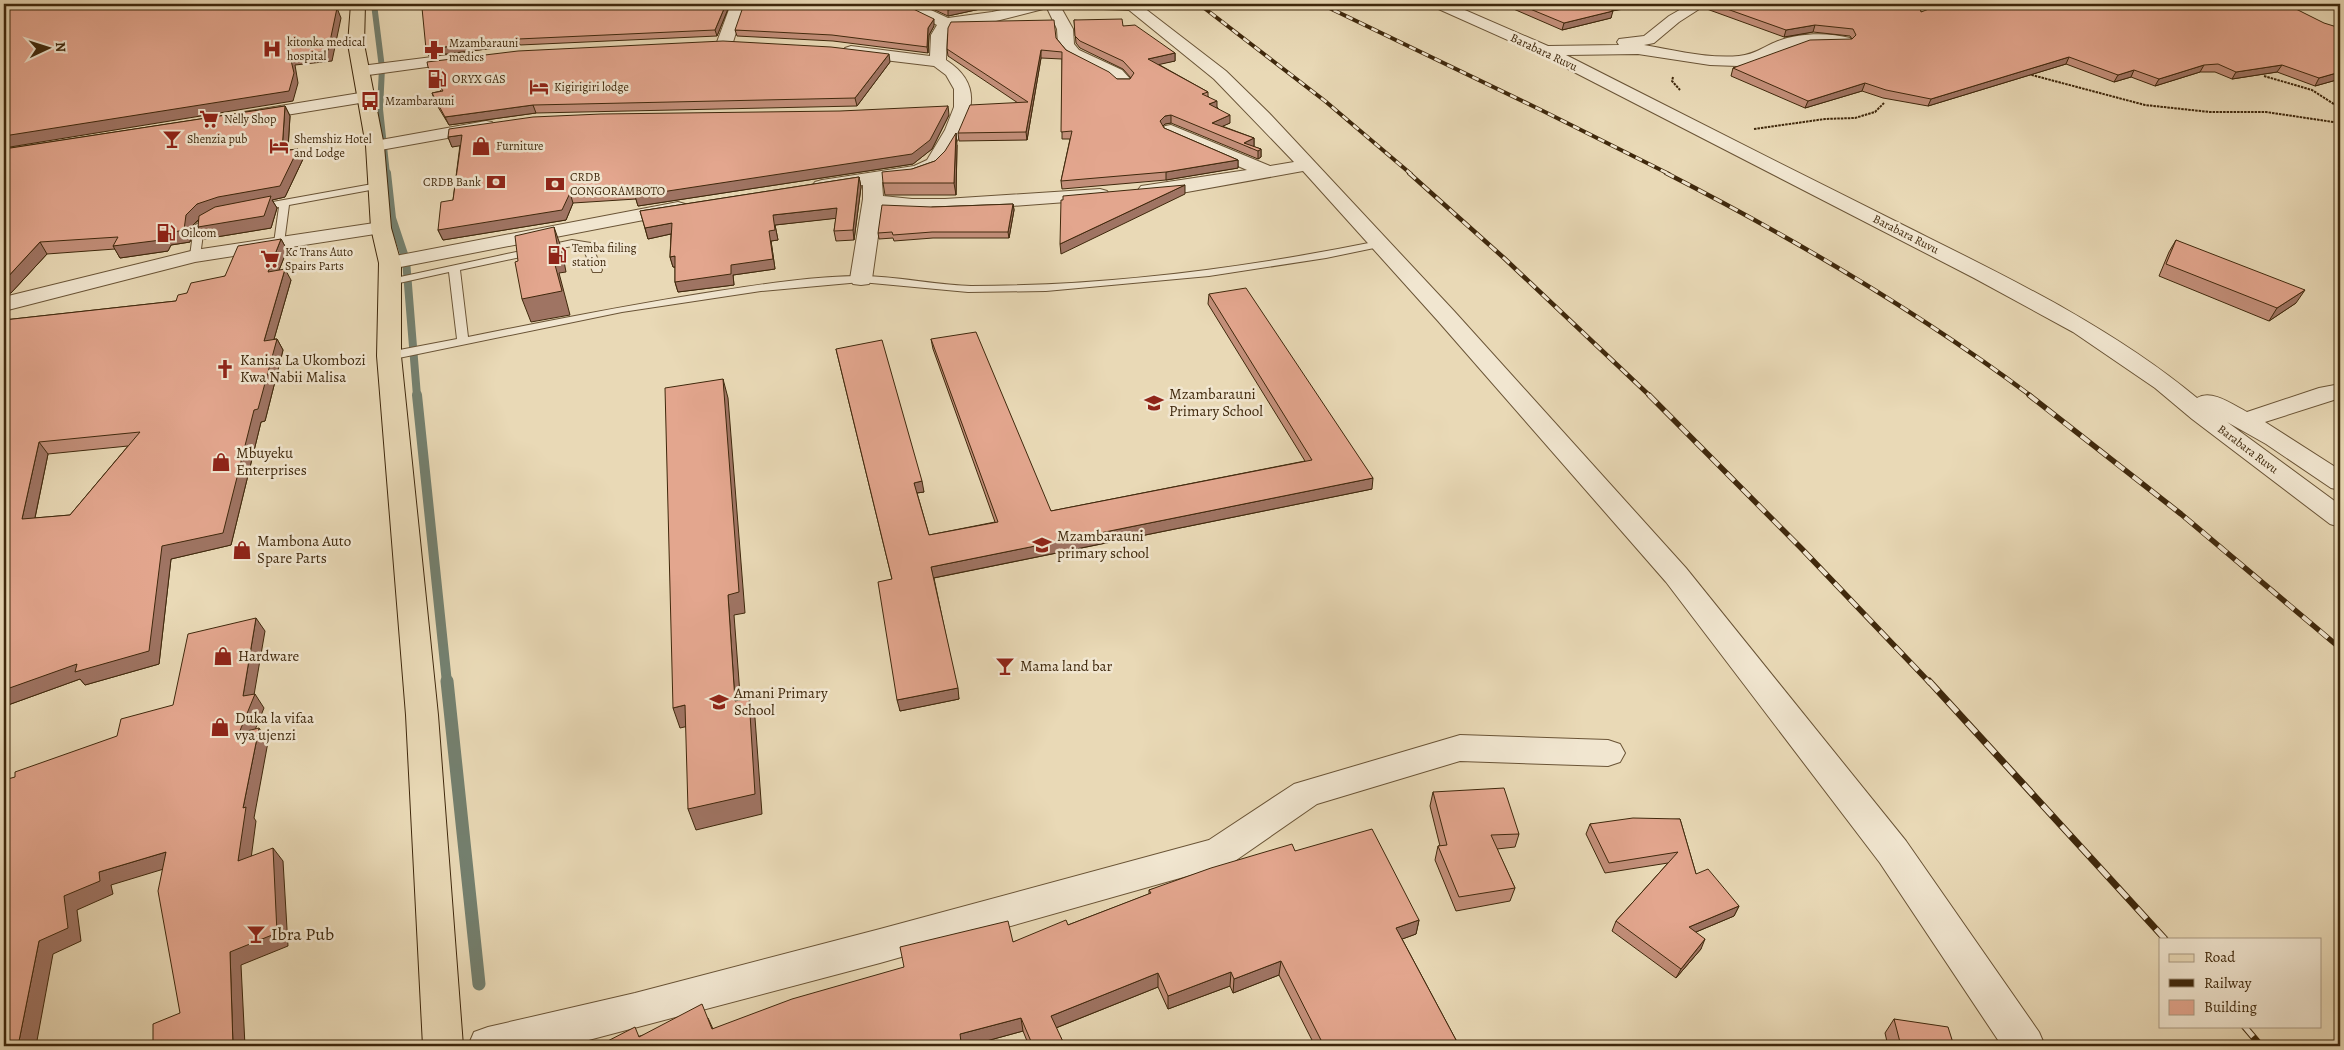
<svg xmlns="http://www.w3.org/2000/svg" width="2344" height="1050" font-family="Alegreya,serif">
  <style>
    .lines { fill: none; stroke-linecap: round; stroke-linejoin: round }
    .stream-far3 { stroke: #74806f; stroke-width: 6 }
    .stream-far2 { stroke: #74806f; stroke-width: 8 }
    .stream-far1 { stroke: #74806f; stroke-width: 10 }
    .stream { stroke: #74806f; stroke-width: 13 }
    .service-casing { stroke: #6a5436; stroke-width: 2 }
    .minor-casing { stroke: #6a5436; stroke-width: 2 }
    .primary-casing { stroke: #3f280c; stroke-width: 2 }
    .path { stroke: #3f280c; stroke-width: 2; stroke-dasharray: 2.5 1; stroke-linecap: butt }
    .service { fill: #f1e6d0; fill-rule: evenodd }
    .minor { fill: #f1e6d0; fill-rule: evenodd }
    .primary { fill: #e9d9b6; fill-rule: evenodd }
    .rail-far3-casing { stroke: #3f280c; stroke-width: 4 }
    .rail-far2-casing { stroke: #3f280c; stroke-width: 4.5 }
    .rail-far1-casing { stroke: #3f280c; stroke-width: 5.5 }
    .rail-casing { stroke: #3f280c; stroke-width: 7 }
    .rail-far3 { stroke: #f1e6d0; stroke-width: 2.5; stroke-dasharray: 7; stroke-linecap: butt }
    .rail-far2 { stroke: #f1e6d0; stroke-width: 3; stroke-dasharray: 9; stroke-linecap: butt }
    .rail-far1 { stroke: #f1e6d0; stroke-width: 4; stroke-dasharray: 11; stroke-linecap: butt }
    .rail { stroke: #f1e6d0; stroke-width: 5; stroke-dasharray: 14; stroke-linecap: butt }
    .wall { fill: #c38f7a; stroke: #3f280c; fill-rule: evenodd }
    .shaded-wall { fill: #9f7463; stroke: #3f280c }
    .building { fill: #e3a68e; stroke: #3f280c; fill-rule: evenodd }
    .labels { text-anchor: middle; stroke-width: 5; stroke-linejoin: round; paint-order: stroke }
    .far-poi-label { font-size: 12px; fill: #3f280c; stroke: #f1e6d0; text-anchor: start }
    .far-street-label { font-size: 12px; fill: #3f280c; stroke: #f1e6d0 }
    .poi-label { font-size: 15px; fill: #3f280c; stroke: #f1e6d0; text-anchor: start }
    .near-poi-label { font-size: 18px; fill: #3f280c; stroke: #f1e6d0; text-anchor: start }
  </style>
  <rect width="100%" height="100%" fill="#e9d9b6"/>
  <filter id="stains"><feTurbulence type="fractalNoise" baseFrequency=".004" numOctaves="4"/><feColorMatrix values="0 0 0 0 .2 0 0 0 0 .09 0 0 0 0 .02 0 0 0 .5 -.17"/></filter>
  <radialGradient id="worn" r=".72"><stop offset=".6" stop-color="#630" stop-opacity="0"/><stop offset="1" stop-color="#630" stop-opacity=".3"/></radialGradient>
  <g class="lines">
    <path class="stream-far3" d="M 374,4 L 382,68 L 380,109 L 387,174"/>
    <path class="stream-far2" d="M 387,173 L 392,218 L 406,260 L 417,396"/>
    <path class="stream-far1" d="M 417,395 L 447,683"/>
    <path class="stream" d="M 447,681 L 479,984"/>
    <g class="service-casing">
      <path id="service" d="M 378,183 L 381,184 L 381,188 L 289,205 L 284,243 L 279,246 L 274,243 L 279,207 L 256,211 L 251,208 L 256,205 Z
        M 211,215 L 216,218 L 204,227 L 200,256 L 199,258 L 191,258 L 190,256 L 194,226 Z
        M 572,240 L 591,243 L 602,270 L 601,272 L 593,272 L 583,248 L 572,246 L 460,270 L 468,337 C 552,320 634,304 718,291 C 763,284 815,276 861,276 C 897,276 934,285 971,286 C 1107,286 1246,268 1379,241 L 1384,244 L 1379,247 L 1326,258 L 1209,276 L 1046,291 L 968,292 L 861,282 L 761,291 L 622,312 L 389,360 L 383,356 L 389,352 L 457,339 L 449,272 L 390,285 L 385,282 L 386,280 Z"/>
    </g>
    <g class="minor-casing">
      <path id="minor" d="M 731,4 L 745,4 L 733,42 L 731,45 L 719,45 L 717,42 Z
        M 900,4 L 918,4 L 948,18 L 992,12 L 1029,4 L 1059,4 L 1073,29 L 1074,44 L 1079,50 L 1122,70 L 1132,81 L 1130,85 L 1118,85 L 1110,78 L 1067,56 L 1058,44 L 1057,29 L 1047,8 L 992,22 L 951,27 L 947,35 L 946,60 C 982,83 974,112 955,144 C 951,151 947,161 941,167 C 928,180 899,180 882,182 L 883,196 L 912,199 L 945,199 L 1100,189 L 1107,191 L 1110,195 L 1107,199 L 945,211 L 912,211 L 882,208 L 872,279 L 869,284 L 861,285 L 853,284 L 850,279 L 863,199 L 863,185 L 822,192 L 815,190 L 812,186 L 815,182 L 822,180 L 914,166 L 927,160 L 945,130 L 954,107 L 954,89 L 946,75 L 934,66 L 851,56 L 845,54 L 843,51 L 845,48 L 851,46 L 930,56 L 931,35 L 937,25 L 902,7 Z
        M 1071,4 L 1139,4 L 1226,71 L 1269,113 L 1454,311 L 1686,568 L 1906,841 L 2039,1032 L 2045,1046 L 2002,1046 L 1880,863 L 1666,582 L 1438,321 L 1303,171 L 1187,192 L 1148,196 L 1141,194 L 1138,190 L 1141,186 L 1247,170 L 1165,134 L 1162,130 L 1165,126 L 1171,125 L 1270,166 L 1294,162 L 1214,79 L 1129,10 L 1078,8 L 1073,7 Z
        M 1432,4 L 1451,4 L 1548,46 L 1619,45 L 1617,42 L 1619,39 L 1644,36 L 1669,16 L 1690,4 L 1707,4 L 1679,22 L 1654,43 L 1644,45 C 1674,50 1708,59 1739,56 C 1756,54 1763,47 1778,41 C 1798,33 1828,32 1850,38 L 1852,41 L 1850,44 L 1799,45 L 1788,48 L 1770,59 L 1738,66 L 1710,65 L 1638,54 L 1566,55 C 1678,112 1789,168 1901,224 C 2003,275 2109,325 2197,398 C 2212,389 2233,405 2247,412 L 2319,388 L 2340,384 L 2340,398 L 2265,422 L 2340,470 L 2340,490 L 2331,488 L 2266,444 L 2227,422 L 2340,505 L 2340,527 L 2330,524 L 2192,419 L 2155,388 L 2073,332 L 1974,278 L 1539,54 L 1434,7 Z
        M 464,53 L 470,55 L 472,58 L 470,61 L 361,76 L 355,74 L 353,71 L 355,68 L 361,66 Z
        M 366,92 L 372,93 L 375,97 L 372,101 L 250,121 L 244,120 L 241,116 L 244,112 L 250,111 Z
        M 486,121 L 492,122 L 495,126 L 492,130 L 375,151 L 369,150 L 366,146 L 369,142 L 375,141 Z
        M 678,202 L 685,204 L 688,208 L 685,212 L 390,269 L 383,267 L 379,263 L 383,259 L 390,257 Z
        M 381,222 L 388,224 L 391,228 L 388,232 L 195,262 L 4,311 L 4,297 L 195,250 Z
        M 1460,735 L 1608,740 L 1620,744 L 1625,753 L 1620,762 L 1608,766 L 1460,761 L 1317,804 L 1232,863 L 1219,867 L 880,963 L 566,1046 L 468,1046 L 474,1032 L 488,1027 L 635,993 L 880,929 L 1209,840 L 1294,784 Z"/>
    </g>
    <g class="primary-casing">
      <path id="primary" d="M 351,4 L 365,4 L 364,44 L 384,146 L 391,228 L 401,263 L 401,356 L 438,715 L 463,1046 L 423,1046 L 406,715 L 377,356 L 379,263 L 371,228 L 366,146 L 348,44 Z"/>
    </g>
    <path class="path" d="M 2028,74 L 2145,105 L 2210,112 L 2266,112 L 2340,123
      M 2264,76 L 2312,90 L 2340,108
      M 1673,77 L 1672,81 L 1680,90
      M 1754,129 L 1825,119 L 1855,118 L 1875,112 L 1884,103"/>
    <use href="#service" class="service"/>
    <use href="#minor" class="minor"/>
    <use href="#primary" class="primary"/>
    <g class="rail-far3-casing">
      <path id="rail-far3" d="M 1199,4 L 1325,101 L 1411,174
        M 1321,4 L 1543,111 L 1669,174"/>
    </g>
    <g class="rail-far2-casing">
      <path id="rail-far2" d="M 1409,173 L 1504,258 L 1650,396
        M 1666,173 C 1793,238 1917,311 2031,396"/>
    </g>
    <g class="rail-far1-casing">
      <path id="rail-far1" d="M 1649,395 L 1802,549 L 1930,683
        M 2029,395 L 2181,514 L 2340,648"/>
    </g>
    <g class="rail-casing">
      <path id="rail" d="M 1929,681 L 2165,939
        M 2244,1026 L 2261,1046"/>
    </g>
    <use href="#rail-far3" class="rail-far3"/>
    <use href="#rail-far2" class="rail-far2"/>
    <use href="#rail-far1" class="rail-far1"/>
    <use href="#rail" class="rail"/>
  </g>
  <path class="wall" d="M 503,4 L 730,4 L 717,36 L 520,45 L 429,56 Z
    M 922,4 L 1003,4 L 948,16 Z
    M 1502,4 L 1654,4 L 1612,11 L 1611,18 L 1562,30 Z
    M 1705,4 L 1919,4 L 1921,12 L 1988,5 L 1988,4 L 2185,4 L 2193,9 L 2340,79 L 2315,86 L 2277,72 L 2232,79 L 2215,72 L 2200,72 L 2155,86 L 2131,77 L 2114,82 L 2066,64 L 1928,106 L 1883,98 L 1862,91 L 1805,108 L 1731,76 L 1733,68 L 1852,39 L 1850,36 L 1813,32 L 1784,37 L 1704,8 Z
    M 1074,20 L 1123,26 L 1175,53 L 1175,61 L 1158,64 L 1208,92 L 1208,96 L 1230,123 L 1222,126 L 1254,138 L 1254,146 L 1252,146 L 1261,149 L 1261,157 L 1258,159 L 1171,123 L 1165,124 L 1163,126 L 1164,128 L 1238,160 L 1238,168 L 1166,180 L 1062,189 L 1061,181 L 1070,139 L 1062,139 L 1062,59 L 1041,58 L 1027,140 L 959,141 L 958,133 L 1018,103 L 948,56 L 947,49 L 1056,38 L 1066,50 L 1117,79 L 1130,79 L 1131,78 L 1123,69 L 1080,48 L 1076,43 Z
    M 934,26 L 929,35 L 928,53 L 833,41 L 737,36 L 735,30 Z
    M 890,62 L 857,106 L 536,113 L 449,125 L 435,102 L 432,93 L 441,91 L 431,75 L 428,67 Z
    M 285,106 L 290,116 L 288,150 L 298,149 L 303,159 L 285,197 L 272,200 L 277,208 L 271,228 L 204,239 L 199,220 L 192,226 L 190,242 L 171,245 L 168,251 L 120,258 L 115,249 L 47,254 L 11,293 L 4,149 Z
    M 949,115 L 932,149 L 913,164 L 638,206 L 636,199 L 573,203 L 566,220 L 443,240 L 438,230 L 453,200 L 460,145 L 452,147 L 448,137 Z
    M 957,145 L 956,195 L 885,195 L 883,183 L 912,169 L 935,161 Z
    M 859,177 L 861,187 L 854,240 L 836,241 L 834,231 L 836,218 L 775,225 L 778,240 L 771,241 L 775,269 L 733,275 L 734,285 L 678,292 L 675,282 L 675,267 L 673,267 L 670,257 L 671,234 L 648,239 L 640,211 Z
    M 1013,204 L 1014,210 L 1009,238 L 933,238 L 894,241 L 893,238 L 879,239 L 878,233 L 932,207 Z
    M 281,239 L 287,250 L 279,270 L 291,280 L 274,339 L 277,339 L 283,350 L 265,421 L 261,422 L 231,545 L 171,559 L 159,664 L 85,685 L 80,679 L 8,705 L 4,320 L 176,301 L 187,293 L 225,276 ZM 128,446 L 70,515 L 35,518 L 48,454 Z
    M 2176,240 L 2296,303 L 2269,321 L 2159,276 L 2169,252 Z
    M 1209,294 L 1372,489 L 934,578 L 959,699 L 900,711 L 892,579 L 836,349 L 924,492 L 917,493 L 929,535 L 995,522 L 933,349 L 931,339 L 1051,511 L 1305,461 L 1208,304 Z
    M 1433,792 L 1519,834 L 1515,847 L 1497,849 L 1515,888 L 1510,901 L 1456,911 L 1435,860 L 1438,846 L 1440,846 L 1430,806 Z
    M 1680,819 L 1696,874 L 1739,906 L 1734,916 L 1696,932 L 1701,949 L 1676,978 L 1612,931 L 1616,921 L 1668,863 L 1605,873 L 1586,834 L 1590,824 Z
    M 1295,851 L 1419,920 L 1416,934 L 1402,939 L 1456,1040 L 1454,1046 L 1315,1046 L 1279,975 L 1233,993 L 1230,986 L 1168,1009 L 1158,987 L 1056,1028 L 1065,1046 L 1029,1046 L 1023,1031 L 968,1046 L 598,1046 L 640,1036 L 708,1018 L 713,1029 L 1013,942 L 1068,925 L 1149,894 L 1149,890 Z
    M 1894,1019 L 1954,1046 L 1888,1046 L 1885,1033 Z"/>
  <path class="shaded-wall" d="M 726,4 L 730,4 L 717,36 L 715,30 Z
    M 974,4 L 1003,4 L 948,16 L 948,10 Z
    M 1614,4 L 1654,4 L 1603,12 L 1604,5 Z
    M 337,8 L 341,18 L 332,61 L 295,65 L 298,83 L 293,101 L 4,148 L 4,136 L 290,56 Z
    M 1613,11 L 1611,18 L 1562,30 L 1564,23 Z
    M 934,19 L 934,26 L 929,35 L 928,53 L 927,47 L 928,28 Z
    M 1815,25 L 1813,32 L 1784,37 L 1786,30 Z
    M 518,39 L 520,45 L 429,56 L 426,49 Z
    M 1041,50 L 1041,58 L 1027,140 L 1026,132 Z
    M 1175,53 L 1175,61 L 1148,67 L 1148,59 Z
    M 889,54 L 890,62 L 857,106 L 855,98 Z
    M 2069,57 L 2066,64 L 1928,106 L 1931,99 Z
    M 2204,65 L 2200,72 L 2155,86 L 2159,79 Z
    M 2282,65 L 2277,72 L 2232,79 L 2236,72 Z
    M 2134,70 L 2131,77 L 2114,82 L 2118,75 Z
    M 2340,72 L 2340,79 L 2315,86 L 2319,78 Z
    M 1865,83 L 1862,91 L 1805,108 L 1808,101 Z
    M 1217,101 L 1217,109 L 1209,104 Z
    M 533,105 L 536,113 L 449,125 L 445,117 Z
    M 285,106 L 290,116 L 287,162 L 282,151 Z
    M 948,106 L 949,115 L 932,149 L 913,164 L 638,206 L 635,196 Z
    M 1171,115 L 1171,123 L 1165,124 L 1160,129 L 1160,121 L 1165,116 Z
    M 1230,115 L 1230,123 L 1212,131 L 1212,123 Z
    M 956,133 L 957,145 L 956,195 L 954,183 Z
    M 462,135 L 465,145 L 452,147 L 448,137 Z
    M 1254,138 L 1254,146 L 1250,148 L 1244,143 Z
    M 298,149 L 303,159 L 285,197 L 272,200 L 277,208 L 271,228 L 204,239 L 198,227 L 203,215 L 192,226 L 190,242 L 171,245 L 168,251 L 120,258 L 113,246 L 164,234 L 197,204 Z
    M 1261,149 L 1261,157 L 1258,159 L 1258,151 Z
    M 1238,160 L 1238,168 L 1166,180 L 1166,172 Z
    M 859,177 L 861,187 L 854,240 L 853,230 Z
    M 1185,185 L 1185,194 L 1061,254 L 1060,244 Z
    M 570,193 L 573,203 L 566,220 L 443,240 L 438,230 Z
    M 1013,204 L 1014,210 L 1009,238 L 1008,232 Z
    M 837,208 L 839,218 L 775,225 L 778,240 L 771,241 L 775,269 L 733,275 L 734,285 L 678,292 L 675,282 L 731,265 L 773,215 Z
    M 672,223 L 675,233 L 648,239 L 645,228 Z
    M 554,227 L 562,250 L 566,272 L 559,273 L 570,315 L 531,322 L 522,299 L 551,250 Z
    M 281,239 L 287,250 L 274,283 L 268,272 Z
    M 40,242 L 47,254 L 11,293 L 4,295 L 4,281 Z
    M 675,256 L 678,267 L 673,267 L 670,257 Z
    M 285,269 L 291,280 L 270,353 L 264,341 Z
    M 2305,290 L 2296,303 L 2269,321 L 2277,308 Z
    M 277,339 L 283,350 L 265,421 L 261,422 L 231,545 L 171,559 L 159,664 L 85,685 L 80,679 L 8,705 L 4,700 L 4,690 L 162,546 L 254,410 Z
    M 723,379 L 728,398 L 745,613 L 734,615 L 742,721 L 735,701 L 728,595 Z
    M 39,442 L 48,454 L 32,532 L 22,519 Z
    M 1373,478 L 1372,489 L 933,578 L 931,567 Z
    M 922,481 L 924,492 L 916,493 L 914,483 Z
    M 256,618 L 265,631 L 254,695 L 255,694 L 264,708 L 248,747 L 239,733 L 243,696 Z
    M 958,688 L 959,699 L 900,711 L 897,700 Z
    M 749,698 L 755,718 L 762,814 L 696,830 L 688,809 Z
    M 685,705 L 693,725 L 680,728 L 673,708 Z
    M 259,728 L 268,742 L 254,818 L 256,821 L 249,874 L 238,861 L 243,808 Z
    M 273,848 L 283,861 L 288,946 L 241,965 L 245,1046 L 233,1046 L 230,952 Z
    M 166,852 L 177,865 L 111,885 L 113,894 L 77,910 L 81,941 L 53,954 L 36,1046 L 18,1046 L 39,941 L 64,896 L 99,872 Z
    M 1739,906 L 1734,916 L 1684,937 L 1689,927 Z
    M 1419,920 L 1416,934 L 1394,942 L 1396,928 Z
    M 1705,939 L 1701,949 L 1676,978 L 1681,969 Z
    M 1281,961 L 1279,975 L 1233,993 L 1234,979 Z
    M 1231,972 L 1230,986 L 1168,1009 L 1168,996 Z
    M 1158,973 L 1158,987 L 1053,1029 L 1051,1016 Z
    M 1021,1018 L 1023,1031 L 968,1046 L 952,1046 L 952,1045 L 960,1034 Z
    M 1456,1040 L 1454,1046 L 1439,1046 Z"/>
  <path class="building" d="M 4,4 L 334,4 L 337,8 L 328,51 L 290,56 L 294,73 L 289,91 L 4,136 Z
    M 503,4 L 726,4 L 715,30 L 518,39 L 426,49 L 422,8 Z
    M 744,4 L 903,4 L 934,19 L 928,28 L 927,47 L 832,35 L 735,30 Z
    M 934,4 L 974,4 L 948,10 Z
    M 1518,4 L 1614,4 L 1604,5 L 1613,11 L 1564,23 Z
    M 1713,4 L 1919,4 L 1921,12 L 1942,4 L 1985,4 L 1989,5 L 1989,4 L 2185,4 L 2193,9 L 2290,6 L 2324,23 L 2340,28 L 2340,72 L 2319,78 L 2282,65 L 2236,72 L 2218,64 L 2204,65 L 2159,79 L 2134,70 L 2118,75 L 2069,57 L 1931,99 L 1886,90 L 1865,83 L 1808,101 L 1733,68 L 1810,40 L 1852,39 L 1856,35 L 1853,29 L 1815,25 L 1786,30 Z
    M 1122,19 L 1123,26 L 1135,25 L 1175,53 L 1148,59 L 1208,92 L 1202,94 L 1217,101 L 1209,104 L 1230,115 L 1212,123 L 1254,138 L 1244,143 L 1261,149 L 1258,151 L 1171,115 L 1165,116 L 1160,121 L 1164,128 L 1238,160 L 1166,172 L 1061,181 L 1072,131 L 1061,132 L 1062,52 L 1041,50 L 1026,132 L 958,133 L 970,105 L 1028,102 L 947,49 L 948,28 L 951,22 L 1054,20 L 1056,38 L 1066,50 L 1109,72 L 1117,79 L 1130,79 L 1134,73 L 1123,61 L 1080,41 L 1075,36 L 1074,20 Z
    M 723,41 L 831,47 L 889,54 L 855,98 L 533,105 L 445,117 L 432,93 L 443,91 L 428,67 L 427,62 L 518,51 Z
    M 285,106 L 282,151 L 298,149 L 280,186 L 218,197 L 197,204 L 186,215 L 184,230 L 164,234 L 161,240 L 113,246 L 118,237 L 40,242 L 4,281 L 4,149 Z
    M 948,106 L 930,140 L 912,154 L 635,196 L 633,189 L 570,193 L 562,210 L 438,230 L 441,202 L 453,200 L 462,135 L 448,137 L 449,129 L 533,117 L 601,114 L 840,111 Z
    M 956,133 L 954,183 L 883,183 L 882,172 L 912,169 L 935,161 L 945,151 Z
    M 859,177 L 853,230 L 834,231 L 837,208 L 773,215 L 775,230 L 769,231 L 773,259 L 731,265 L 731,274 L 675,282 L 675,256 L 670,257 L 672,223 L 645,228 L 640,211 Z
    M 1185,185 L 1060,244 L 1061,200 L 1063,200 L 1063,196 Z
    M 271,196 L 264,216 L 198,227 L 199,216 L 215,207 Z
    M 1013,204 L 1008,232 L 932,232 L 893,235 L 892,232 L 878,233 L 882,205 L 932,207 Z
    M 554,227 L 558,249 L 551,250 L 562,291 L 522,299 L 515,262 L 518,261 L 515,236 Z
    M 281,239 L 268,272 L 285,269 L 264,341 L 277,339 L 258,409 L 254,410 L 223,533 L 162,546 L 149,651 L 75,672 L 77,664 L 4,690 L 4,320 L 176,301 L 178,295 L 187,293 L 191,283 L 225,276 L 238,246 ZM 140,432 L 70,515 L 22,519 L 39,442 Z
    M 2176,240 L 2305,290 L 2277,308 L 2166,264 Z
    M 1246,288 L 1373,478 L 931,567 L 958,688 L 897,700 L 878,582 L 892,579 L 836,349 L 882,340 L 922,481 L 914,483 L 929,535 L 998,522 L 931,339 L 976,332 L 1051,511 L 1312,460 L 1209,294 Z
    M 723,379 L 739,592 L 728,595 L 735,701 L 749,698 L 755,794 L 688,809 L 685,705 L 673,708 L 665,388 Z
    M 256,618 L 243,696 L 255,694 L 239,733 L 259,728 L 243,808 L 246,807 L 238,861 L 273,848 L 277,933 L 230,952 L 233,1046 L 153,1046 L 153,1024 L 180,1013 L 158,891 L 166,852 L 99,872 L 100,881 L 64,896 L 68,928 L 39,941 L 18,1046 L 4,1046 L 4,780 L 15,777 L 15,772 L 117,736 L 121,719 L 173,705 L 188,634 Z
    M 1504,788 L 1519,834 L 1491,835 L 1515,888 L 1459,897 L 1438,846 L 1447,845 L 1433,792 Z
    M 1633,818 L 1680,819 L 1696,874 L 1708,869 L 1739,906 L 1689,927 L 1705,939 L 1681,969 L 1616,921 L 1678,852 L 1609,863 L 1590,824 Z
    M 1372,829 L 1419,920 L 1396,928 L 1456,1040 L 1439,1046 L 1324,1046 L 1281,961 L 1234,979 L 1231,972 L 1168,996 L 1158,973 L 1051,1016 L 1065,1046 L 1033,1046 L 1021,1018 L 960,1034 L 961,1042 L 952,1045 L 952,1046 L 598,1046 L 635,1027 L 639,1037 L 702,1004 L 712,1029 L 792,999 L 904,967 L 900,947 L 1008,921 L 1013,942 L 1066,920 L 1068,925 L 1151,893 L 1149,890 L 1211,868 L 1292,844 L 1295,851 Z
    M 1894,1019 L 1948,1027 L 1954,1046 L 1901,1046 Z"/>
  <defs>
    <g id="hospital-bare" transform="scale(1.5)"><path d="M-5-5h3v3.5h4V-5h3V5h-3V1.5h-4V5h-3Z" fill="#8f2418" stroke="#f1e6d0" stroke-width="2.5" paint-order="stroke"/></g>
    <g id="pharmacy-bare" transform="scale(1.5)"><path d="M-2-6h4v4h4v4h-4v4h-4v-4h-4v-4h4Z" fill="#8f2418" stroke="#f1e6d0" stroke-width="2.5" paint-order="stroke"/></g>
    <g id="fuel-bare" transform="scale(1.5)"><path d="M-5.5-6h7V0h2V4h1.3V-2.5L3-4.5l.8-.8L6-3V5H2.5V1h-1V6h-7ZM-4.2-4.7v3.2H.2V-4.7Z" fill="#8f2418" stroke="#f1e6d0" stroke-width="2.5" paint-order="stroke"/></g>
    <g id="hotel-bare" transform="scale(1.5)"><path d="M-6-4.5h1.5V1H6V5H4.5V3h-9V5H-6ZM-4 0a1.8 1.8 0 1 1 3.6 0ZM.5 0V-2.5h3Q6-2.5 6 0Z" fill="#8f2418" stroke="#f1e6d0" stroke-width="2.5" paint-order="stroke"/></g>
    <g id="bus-bare" transform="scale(1.5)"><path d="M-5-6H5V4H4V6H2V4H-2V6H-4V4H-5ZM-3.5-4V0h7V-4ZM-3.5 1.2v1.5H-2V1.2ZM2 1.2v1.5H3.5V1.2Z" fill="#8f2418" stroke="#f1e6d0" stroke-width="2.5" paint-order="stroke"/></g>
    <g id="supermarket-bare" transform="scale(1.5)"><path d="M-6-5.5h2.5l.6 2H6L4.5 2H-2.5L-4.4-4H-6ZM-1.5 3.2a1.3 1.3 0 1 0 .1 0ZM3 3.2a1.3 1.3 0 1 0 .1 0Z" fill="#8f2418" stroke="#f1e6d0" stroke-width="2.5" paint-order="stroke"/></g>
    <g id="bar-bare" transform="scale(1.5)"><path d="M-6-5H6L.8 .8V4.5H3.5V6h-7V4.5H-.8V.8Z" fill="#8f2418" stroke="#f1e6d0" stroke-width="2.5" paint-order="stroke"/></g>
    <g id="shop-bare" transform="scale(1.5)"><path d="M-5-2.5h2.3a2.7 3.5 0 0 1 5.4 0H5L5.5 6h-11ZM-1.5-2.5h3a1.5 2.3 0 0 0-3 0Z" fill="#8f2418" stroke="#f1e6d0" stroke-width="2.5" paint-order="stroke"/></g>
    <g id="bank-bare" transform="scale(1.5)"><path d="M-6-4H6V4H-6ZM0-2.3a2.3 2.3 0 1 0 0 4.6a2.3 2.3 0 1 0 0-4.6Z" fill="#8f2418" stroke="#f1e6d0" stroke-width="2.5" paint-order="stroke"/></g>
    <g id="church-bare" transform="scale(1.5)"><path d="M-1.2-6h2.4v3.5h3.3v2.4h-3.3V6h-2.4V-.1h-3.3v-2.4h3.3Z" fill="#8f2418" stroke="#f1e6d0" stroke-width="2.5" paint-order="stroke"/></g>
    <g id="school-bare" transform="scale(1.5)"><path d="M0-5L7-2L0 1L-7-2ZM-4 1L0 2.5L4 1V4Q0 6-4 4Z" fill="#8f2418" stroke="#f1e6d0" stroke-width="2.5" paint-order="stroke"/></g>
  </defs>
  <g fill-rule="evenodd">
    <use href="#hospital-bare" x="272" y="49"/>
    <use href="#pharmacy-bare" x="434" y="50"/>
    <use href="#fuel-bare" x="437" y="79"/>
    <use href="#hotel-bare" x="539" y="87"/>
    <use href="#bus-bare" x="370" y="101"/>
    <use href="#supermarket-bare" x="209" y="119"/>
    <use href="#bar-bare" x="172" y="139"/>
    <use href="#hotel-bare" x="279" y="146"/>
    <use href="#shop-bare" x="481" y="146"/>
    <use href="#bank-bare" x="496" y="182"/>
    <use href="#bank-bare" x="555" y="184"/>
    <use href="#fuel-bare" x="166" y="233"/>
    <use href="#fuel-bare" x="557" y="255"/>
    <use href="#supermarket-bare" x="270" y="259"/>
    <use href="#church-bare" x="225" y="369"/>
    <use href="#school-bare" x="1154" y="403"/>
    <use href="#shop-bare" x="221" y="462"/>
    <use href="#school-bare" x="1042" y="545"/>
    <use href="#shop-bare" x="242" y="550"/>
    <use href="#shop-bare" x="223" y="656"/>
    <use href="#bar-bare" x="1005" y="666"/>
    <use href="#school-bare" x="719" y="702"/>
    <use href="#shop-bare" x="220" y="727"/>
    <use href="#bar-bare" x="256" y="934"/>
  </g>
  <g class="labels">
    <g class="far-poi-label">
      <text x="287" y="46">kitonka medical<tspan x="287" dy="14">hospital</tspan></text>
      <text x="449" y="47">Mzambarauni<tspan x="449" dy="14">medics</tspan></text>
      <text x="452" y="83">ORYX GAS</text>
      <text x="554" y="91">Kigirigiri lodge</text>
      <text x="385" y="105">Mzambarauni</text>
      <text x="224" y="123">Nelly Shop</text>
      <text x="187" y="143">Shenzia pub</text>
      <text x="294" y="143">Shemshiz Hotel<tspan x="294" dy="14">and Lodge</tspan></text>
      <text x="496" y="150">Furniture</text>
      <text x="570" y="181">CRDB<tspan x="570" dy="14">CONGORAMBOTO</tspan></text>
      <text x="481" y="186" text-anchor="end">CRDB Bank</text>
      <text x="181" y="237">Oilcom</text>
      <text x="572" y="252">Temba fiiling<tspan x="572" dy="14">station</tspan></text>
      <text x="285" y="256">Kc Trans Auto<tspan x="285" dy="14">Spairs Parts</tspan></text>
    </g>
    <g class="far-street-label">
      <text transform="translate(1544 52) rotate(25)" y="4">Barabara Ruvu</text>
      <text transform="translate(1906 234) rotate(27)" y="4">Barabara Ruvu</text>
      <text transform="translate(2248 449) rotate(37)" y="4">Barabara Ruvu</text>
    </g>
    <g class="poi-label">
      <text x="240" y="365">Kanisa La Ukombozi<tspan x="240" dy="17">Kwa Nabii Malisa</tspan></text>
      <text x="1169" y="399">Mzambarauni<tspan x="1169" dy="17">Primary School</tspan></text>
      <text x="236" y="458">Mbuyeku<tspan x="236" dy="17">Enterprises</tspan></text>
      <text x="1057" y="541">Mzambarauni<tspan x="1057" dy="17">primary school</tspan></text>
      <text x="257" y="546">Mambona Auto<tspan x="257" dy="17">Spare Parts</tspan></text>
      <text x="238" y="661">Hardware</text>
      <text x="1020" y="671">Mama land bar</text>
      <text x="734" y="698">Amani Primary<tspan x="734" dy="17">School</tspan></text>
      <text x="235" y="723">Duka la vifaa<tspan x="235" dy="17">vya ujenzi</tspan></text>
    </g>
    <g class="near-poi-label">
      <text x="271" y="940">Ibra Pub</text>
    </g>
  </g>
  <rect width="2344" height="1050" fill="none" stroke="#e9d9b6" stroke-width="20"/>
  <rect x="5" y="5" width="2334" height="1040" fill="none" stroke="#3f280c" stroke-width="2.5"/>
  <rect x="10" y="10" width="2324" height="1030" fill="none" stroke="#3f280c"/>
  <rect x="2159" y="938" width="162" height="90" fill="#f1e6d0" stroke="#aa9a82"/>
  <rect x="2169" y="954" width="25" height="8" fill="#e9d9b6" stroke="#aa9a82"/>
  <text x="2204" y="962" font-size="15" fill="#3f280c">Road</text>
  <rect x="2169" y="979" width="25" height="8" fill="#3f280c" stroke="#aa9a82"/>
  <text x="2204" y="988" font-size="15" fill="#3f280c">Railway</text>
  <rect x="2169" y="1000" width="25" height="15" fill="#e3a68e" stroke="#aa9a82"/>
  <text x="2204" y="1012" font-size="15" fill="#3f280c">Building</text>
  <g transform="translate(48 48) rotate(86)" stroke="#f1e6d0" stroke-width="4" paint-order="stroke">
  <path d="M0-4L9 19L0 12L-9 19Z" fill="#3f280c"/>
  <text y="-8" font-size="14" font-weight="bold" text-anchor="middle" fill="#3f280c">N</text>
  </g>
  <rect width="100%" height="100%" filter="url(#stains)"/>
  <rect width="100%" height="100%" fill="url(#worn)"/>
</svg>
